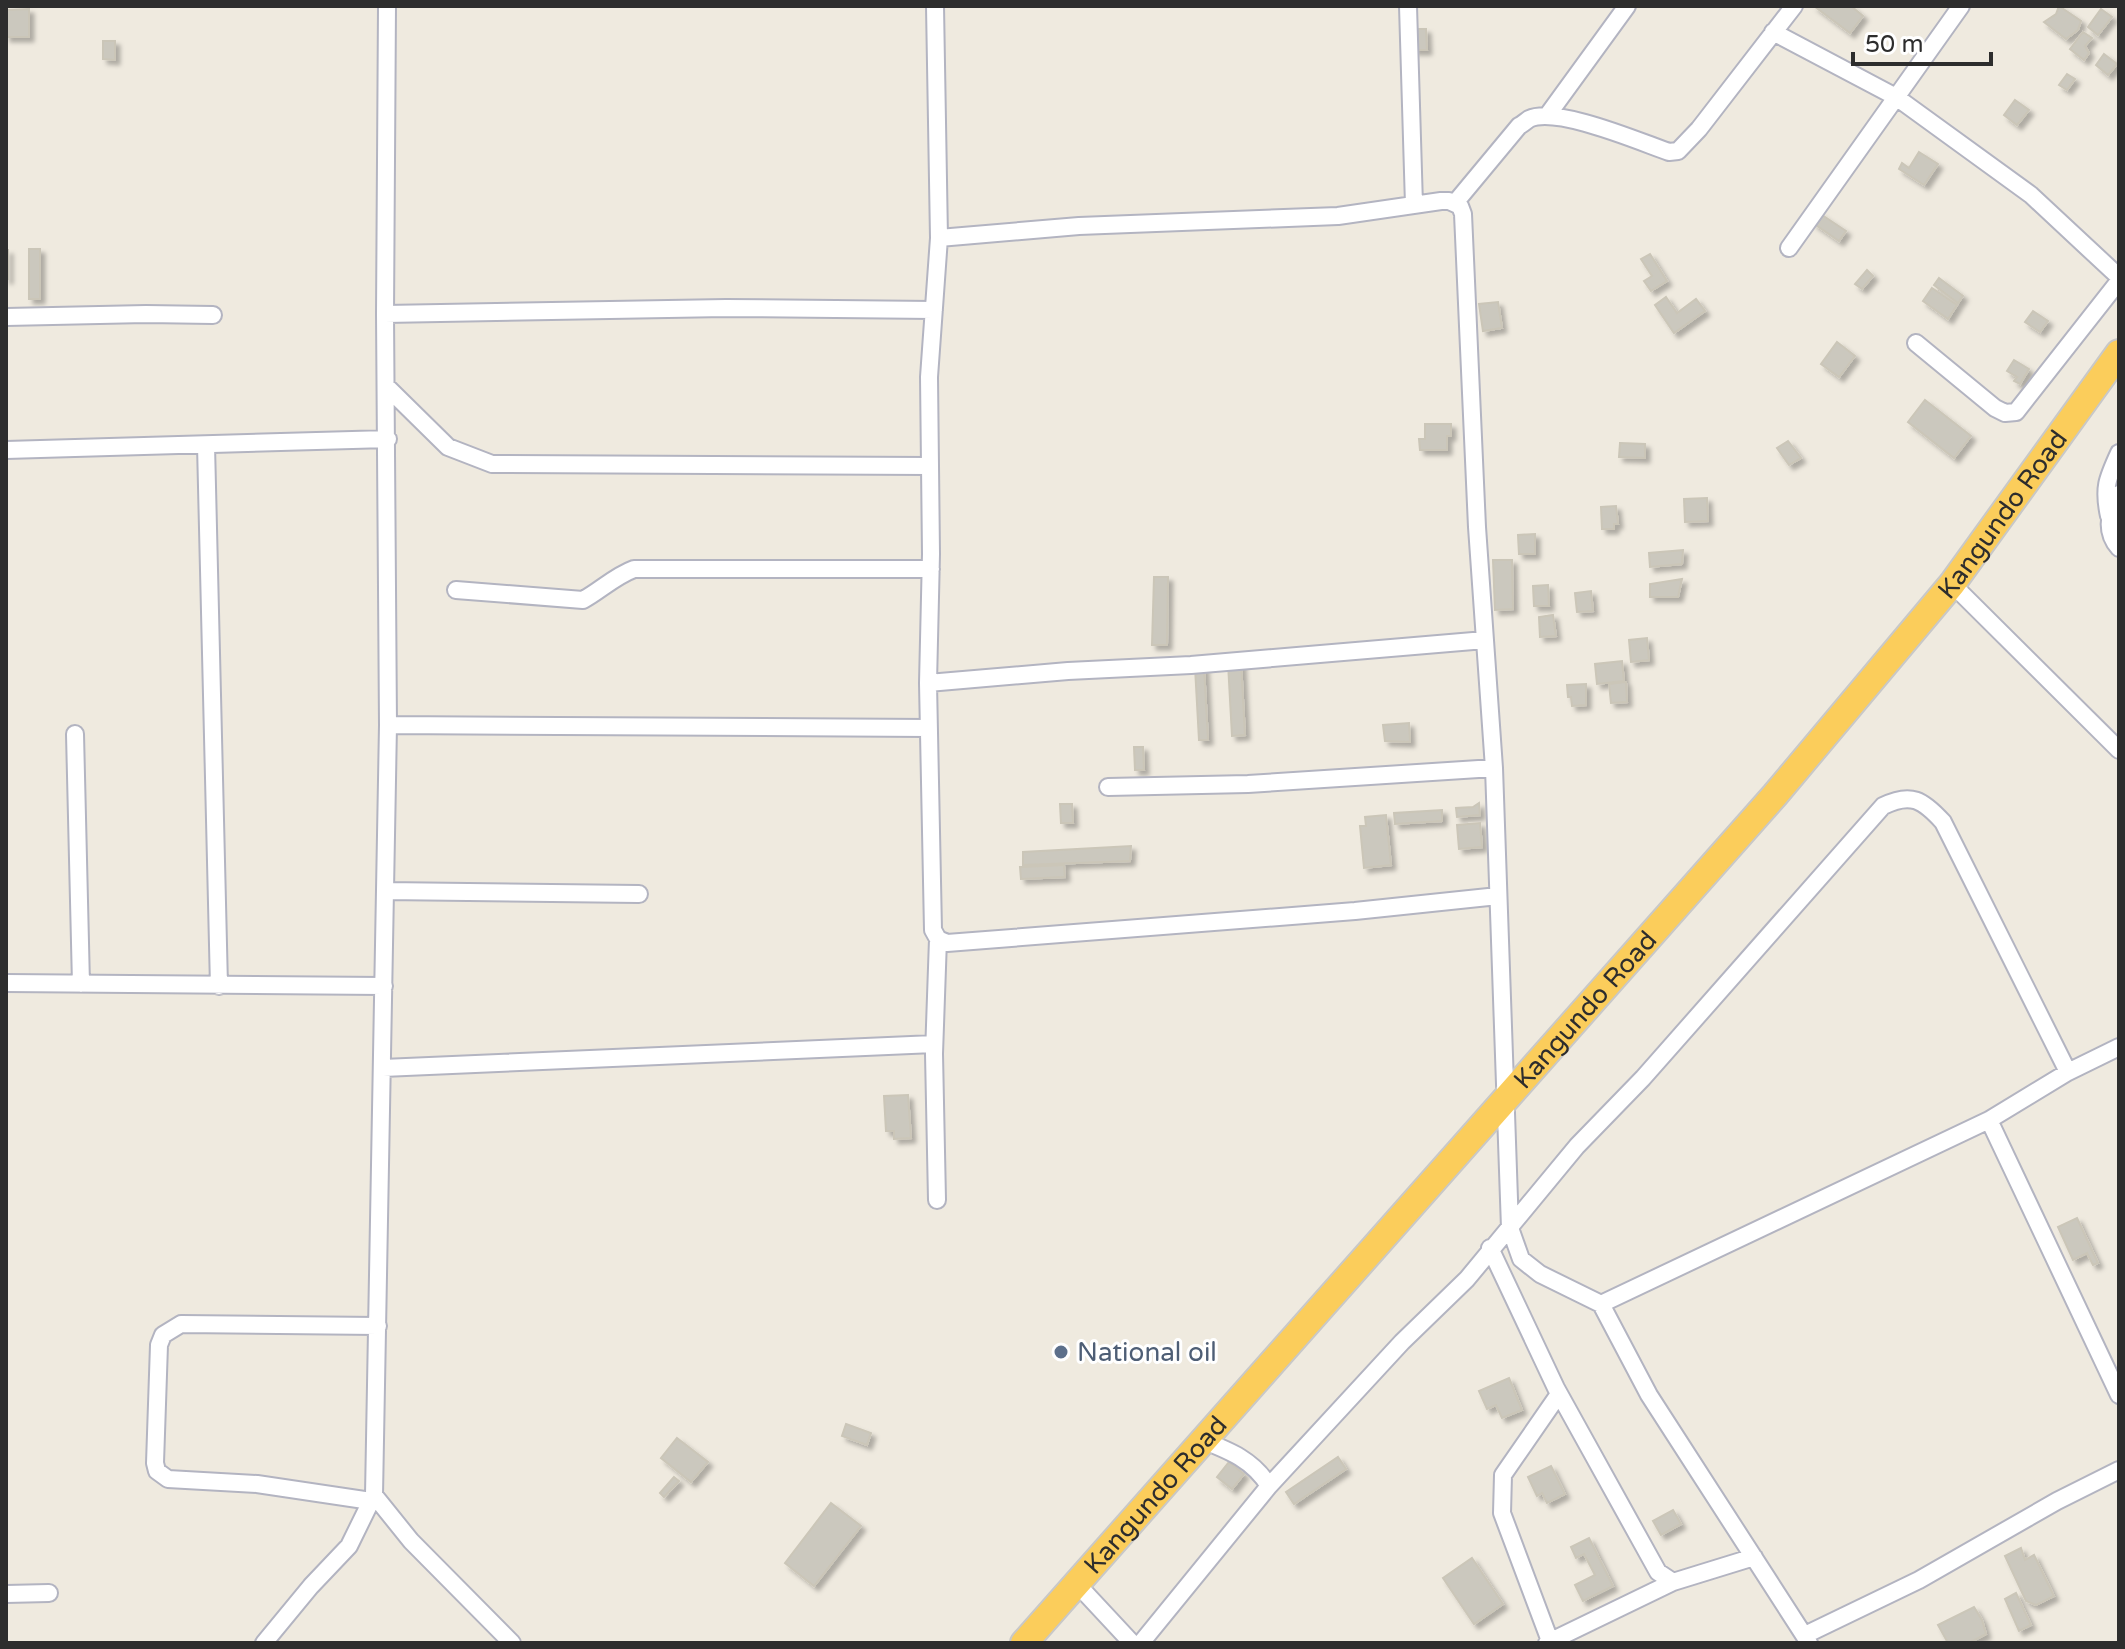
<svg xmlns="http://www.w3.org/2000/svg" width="2125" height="1649" font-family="'Varela Round',sans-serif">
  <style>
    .building { fill: #cbc8be; stroke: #cbc6b8; stroke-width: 2; filter: url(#shadow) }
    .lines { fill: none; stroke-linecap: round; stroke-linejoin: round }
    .minor-casing { stroke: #b3b4c1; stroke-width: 20 }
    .trunk-casing { stroke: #c8c8c8; stroke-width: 30 }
    .minor { stroke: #fff; stroke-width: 16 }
    .trunk { stroke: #fbcd5b; stroke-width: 26 }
    .service-dot { fill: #5c6f8a; stroke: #fff; stroke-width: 3 }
    .labels { text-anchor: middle; stroke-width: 6; stroke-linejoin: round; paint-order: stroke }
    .street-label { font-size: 26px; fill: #2d2d2d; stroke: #fff }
    .service-label { font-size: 26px; fill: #4e5e75; stroke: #fff; text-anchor: start }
  </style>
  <defs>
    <filter id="shadow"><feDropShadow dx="4.5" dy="4.5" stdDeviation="2" flood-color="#0004"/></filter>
  </defs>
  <rect width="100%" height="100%" fill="#efeadf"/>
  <path class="building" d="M 1814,6 L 1851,6 L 1863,16 L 1850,33 Z
    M 2059,6 L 2081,21 L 2078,30 L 2066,39 L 2044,22 L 2056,14 Z
    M 29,9 L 29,37 L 6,37 L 6,10 Z
    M 2101,9 L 2112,17 L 2098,35 L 2088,27 Z
    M 1413,29 L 1426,29 L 1427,50 L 1413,50 Z
    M 2083,32 L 2092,38 L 2085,46 L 2089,53 L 2084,60 L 2070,49 Z
    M 103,41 L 115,41 L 115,60 L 103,59 Z
    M 2104,54 L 2117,64 L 2108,75 L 2096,65 Z
    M 2067,74 L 2075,79 L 2067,90 L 2059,85 Z
    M 2015,100 L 2029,110 L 2017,125 L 2004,115 Z
    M 1919,152 L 1938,164 L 1924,185 L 1899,169 L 1902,163 L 1909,168 Z
    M 1819,213 L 1846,231 L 1839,241 L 1813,223 Z
    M 29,249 L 40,249 L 40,299 L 29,299 Z
    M 6,250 L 8,250 L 8,279 L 6,279 Z
    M 1650,254 L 1667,281 L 1651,291 L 1644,281 L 1652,276 L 1641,259 Z
    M 1867,270 L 1873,276 L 1862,289 L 1855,284 Z
    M 1939,278 L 1963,296 L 1958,303 L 1934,285 Z
    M 1932,288 L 1957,305 L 1948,319 L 1923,301 Z
    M 1666,297 L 1677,313 L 1696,299 L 1705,311 L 1674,333 L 1655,305 Z
    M 1498,302 L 1502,328 L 1483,331 L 1479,304 Z
    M 2033,311 L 2048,321 L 2040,332 L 2025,322 Z
    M 1837,342 L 1855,356 L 1839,377 L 1821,364 Z
    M 2014,360 L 2029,369 L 2020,384 L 2014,381 L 2017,377 L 2007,371 Z
    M 1925,400 L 1971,436 L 1954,458 L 1908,422 Z
    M 1425,424 L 1451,424 L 1451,436 L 1447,436 L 1447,450 L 1420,450 L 1419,439 L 1425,439 Z
    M 1788,441 L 1801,458 L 1789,465 L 1777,448 Z
    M 1620,443 L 1645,444 L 1645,458 L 1619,457 Z
    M 1707,498 L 1708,521 L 1685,522 L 1684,499 Z
    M 1616,506 L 1618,524 L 1614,524 L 1614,529 L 1602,529 L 1601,507 Z
    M 1535,534 L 1535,554 L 1519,554 L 1518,535 Z
    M 1683,550 L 1682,564 L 1650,567 L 1649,553 Z
    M 1493,560 L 1512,560 L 1513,609 L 1495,610 Z
    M 1154,577 L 1168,577 L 1167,645 L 1152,645 Z
    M 1682,579 L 1678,597 L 1650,597 L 1650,584 Z
    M 1548,585 L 1549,606 L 1534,606 L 1533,586 Z
    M 1591,591 L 1593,611 L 1577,612 L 1575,593 Z
    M 1553,615 L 1556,636 L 1540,637 L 1539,617 Z
    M 1647,638 L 1649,660 L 1631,662 L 1629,640 Z
    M 1622,661 L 1624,681 L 1597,684 L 1595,664 Z
    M 1241,662 L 1245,735 L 1232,736 L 1228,663 Z
    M 1195,667 L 1204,667 L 1208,740 L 1199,740 Z
    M 1626,682 L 1627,702 L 1611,703 L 1609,684 Z
    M 1586,684 L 1586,705 L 1572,706 L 1571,697 L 1568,697 L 1567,685 Z
    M 1409,723 L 1410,742 L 1385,741 L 1383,725 Z
    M 1134,747 L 1143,747 L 1144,770 L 1135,770 Z
    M 1479,803 L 1480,815 L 1457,817 L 1456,808 L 1473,807 Z
    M 1060,804 L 1072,804 L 1073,823 L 1061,823 Z
    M 1442,810 L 1442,821 L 1395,824 L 1394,813 Z
    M 1386,815 L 1391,865 L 1364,868 L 1360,826 L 1366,826 L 1365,817 Z
    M 1480,823 L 1482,847 L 1459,849 L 1457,825 Z
    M 1131,846 L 1130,861 L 1023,865 L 1023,852 Z
    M 1064,865 L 1065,877 L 1021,879 L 1020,867 Z
    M 908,1095 L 911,1138 L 894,1139 L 894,1131 L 886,1131 L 884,1096 Z
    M 2077,1218 L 2098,1263 L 2093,1265 L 2087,1253 L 2073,1260 L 2058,1227 Z
    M 1509,1378 L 1522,1410 L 1502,1418 L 1496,1405 L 1487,1409 L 1479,1391 Z
    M 846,1424 L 871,1433 L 867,1445 L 842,1436 Z
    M 677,1438 L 708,1462 L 691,1482 L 661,1458 Z
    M 1338,1457 L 1346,1469 L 1294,1504 L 1286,1492 Z
    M 1229,1462 L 1244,1474 L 1232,1489 L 1217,1477 Z
    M 1551,1466 L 1565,1494 L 1547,1503 L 1542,1493 L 1537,1496 L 1528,1477 Z
    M 674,1477 L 679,1481 L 664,1497 L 660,1493 Z
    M 831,1503 L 861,1526 L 814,1586 L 785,1563 Z
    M 1673,1510 L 1681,1524 L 1661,1535 L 1653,1521 Z
    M 1589,1538 L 1613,1586 L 1583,1601 L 1575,1585 L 1595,1575 L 1584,1554 L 1576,1558 L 1571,1547 Z
    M 2021,1548 L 2025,1560 L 2034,1555 L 2054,1596 L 2036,1605 L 2026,1601 L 2005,1556 Z
    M 1472,1558 L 1503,1604 L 1474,1624 L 1443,1578 Z
    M 2016,1593 L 2031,1625 L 2019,1631 L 2005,1599 Z
    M 1974,1607 L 1982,1620 L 1986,1634 L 1969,1643 L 1948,1643 L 1938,1625 Z"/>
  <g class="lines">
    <g class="minor-casing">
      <path id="minor" d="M 935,6 L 939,238 L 929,377 L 931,554 L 928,683 L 933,930 L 938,939 L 947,943 L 1355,911 L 1498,896
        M 1408,6 L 1414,205
        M 1773,32 L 1896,97 L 2031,195 L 2119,277
        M 1547,116 L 1627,6
        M 1455,203 L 1519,126 C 1523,124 1526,121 1529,119 C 1557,106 1640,142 1669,152 L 1678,151 L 1699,129 L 1794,6
        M 939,238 L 1079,226 L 1338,216 L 1441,201 L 1449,201 L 1460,206 L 1463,214 L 1477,527 L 1494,768 L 1510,1228 L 1521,1259 L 1540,1274 L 1601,1304 L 1649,1395 L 1809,1643
        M 1789,248 L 1961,6
        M 385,314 L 726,308 L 934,310
        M 6,317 L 146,314 L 213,315
        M 1916,343 L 1995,408 L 2005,413 L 2016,412 L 2119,281
        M 387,387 L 448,447 L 492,464 L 930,466
        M 206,445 L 219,986
        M 6,450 L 388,439
        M 2119,494 C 2109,512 2104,531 2119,548
        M 2109,516 C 2103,488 2107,479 2119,453
        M 1952,584 L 2119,750
        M 456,590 L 583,600 C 601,590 615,576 634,569 L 931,569
        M 928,683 L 1068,671 L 1191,665 L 1485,640
        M 388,725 L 929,728
        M 75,734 L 81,984
        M 1108,787 L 1248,784 L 1494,768
        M 385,891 L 639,894
        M 6,983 L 384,986
        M 383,1068 L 934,1044
        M 1989,1120 L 2119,1395
        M 937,1200 L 934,1054 L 938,939
        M 1490,1248 L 1556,1388 L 1658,1572 L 1673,1582 L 1754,1557
        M 1601,1304 L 1989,1120 L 2068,1072 L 2119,1047
        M 1202,1440 C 1230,1451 1253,1460 1269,1486
        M 374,1495 L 411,1541 L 512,1643
        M 371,1501 L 257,1484 L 168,1479 L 157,1471 L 155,1463 L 159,1345 L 163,1335 L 181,1324 L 378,1326
        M 1077,1584 L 1132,1643
        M 6,1594 L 49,1593
        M 1805,1635 L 1919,1580 L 2057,1501 L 2119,1470
        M 1550,1641 L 1502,1513 L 1503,1475 L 1559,1394
        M 264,1643 L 311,1586 L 349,1546 L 374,1495 L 388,725 L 385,314 L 387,6
        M 1141,1643 L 1269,1486 L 1402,1342 L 1467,1279 L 1577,1146 L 1643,1078 L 1883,806 C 1911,792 1923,800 1943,822 L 2068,1072
        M 1547,1643 L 1673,1582"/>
    </g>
    <g class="trunk-casing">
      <g id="trunk">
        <path id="s1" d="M 1024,1643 L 1775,795 L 1952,584 L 2119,353"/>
      </g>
    </g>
    <use href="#minor" class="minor"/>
    <use href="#trunk" class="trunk"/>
  </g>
  <circle class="service-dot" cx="1061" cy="1352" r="8"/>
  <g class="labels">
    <g class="street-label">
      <text dy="9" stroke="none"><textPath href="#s1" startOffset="1494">Kangundo Road</textPath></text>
      <text dy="9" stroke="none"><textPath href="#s1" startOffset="846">Kangundo Road</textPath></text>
      <text dy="9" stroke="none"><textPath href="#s1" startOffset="198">Kangundo Road</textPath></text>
    </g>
    <g class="service-label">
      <text x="1077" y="1361">National oil</text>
    </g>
  </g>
  <rect width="2125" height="1649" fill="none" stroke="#2d2d2d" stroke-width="16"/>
  <path d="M1853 52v12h138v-12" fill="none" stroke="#2d2d2d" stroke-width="4"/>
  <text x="1865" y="52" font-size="24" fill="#2d2d2d" stroke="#ffffff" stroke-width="6" paint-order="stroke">50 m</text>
</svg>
